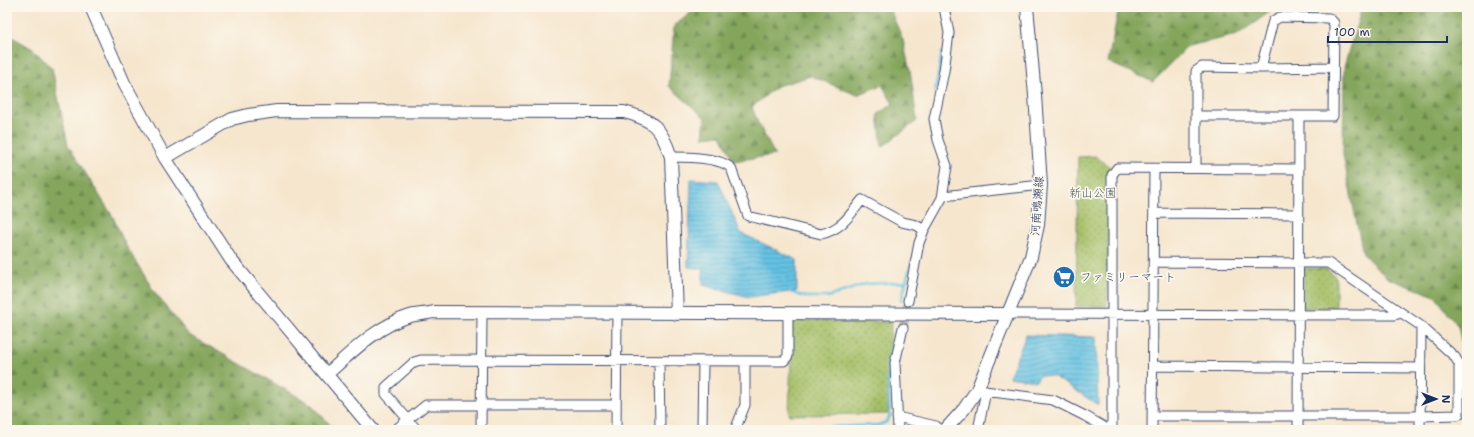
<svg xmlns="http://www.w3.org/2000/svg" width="1474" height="437" font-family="'Shantell Sans','Klee One',sans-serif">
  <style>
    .grass { fill: url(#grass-dots); stroke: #607762 }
    .forest { fill: url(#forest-firs); stroke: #506a5c }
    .water { fill: url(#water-rules); stroke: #4078a0 }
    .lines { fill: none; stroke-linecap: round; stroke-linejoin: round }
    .stream { stroke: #65c2e3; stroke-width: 2.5 }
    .street-tunnel { stroke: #cac1b8; stroke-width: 9; stroke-dasharray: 9 4.5; stroke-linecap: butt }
    .street-casing { stroke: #3c4a6f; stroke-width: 11 }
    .secondary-casing { stroke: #3c4a6f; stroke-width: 14 }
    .street { stroke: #fff; stroke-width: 9 }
    .secondary { stroke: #fff; stroke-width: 12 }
    .labels { text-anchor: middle; stroke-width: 3.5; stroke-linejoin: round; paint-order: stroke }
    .park-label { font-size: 12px; fill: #445a60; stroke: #fbf7ec }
    .street-label { font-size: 12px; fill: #1b2f5e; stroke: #fbf7ec }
    .poi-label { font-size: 12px; fill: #1b2f5e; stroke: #fbf7ec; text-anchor: start }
  </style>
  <defs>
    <pattern id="grass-dots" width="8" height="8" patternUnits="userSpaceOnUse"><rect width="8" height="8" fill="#a5bf66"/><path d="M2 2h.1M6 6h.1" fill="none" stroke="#869c57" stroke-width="1.8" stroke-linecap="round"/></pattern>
    <pattern id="forest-firs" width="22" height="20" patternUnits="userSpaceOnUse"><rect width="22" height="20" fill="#84a65b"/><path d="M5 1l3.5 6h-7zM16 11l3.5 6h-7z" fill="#6b884e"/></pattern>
    <pattern id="water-rules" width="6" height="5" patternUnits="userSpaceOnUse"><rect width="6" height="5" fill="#65c2e3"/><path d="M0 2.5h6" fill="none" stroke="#529ebb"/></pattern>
  </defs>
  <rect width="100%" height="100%" fill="#fbf7ec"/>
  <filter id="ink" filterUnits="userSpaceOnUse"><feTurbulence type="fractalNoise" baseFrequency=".025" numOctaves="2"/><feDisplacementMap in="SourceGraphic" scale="8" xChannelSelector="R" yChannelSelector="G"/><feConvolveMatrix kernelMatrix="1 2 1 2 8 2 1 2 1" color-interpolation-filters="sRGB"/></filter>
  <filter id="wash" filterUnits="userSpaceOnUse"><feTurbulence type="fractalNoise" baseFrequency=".012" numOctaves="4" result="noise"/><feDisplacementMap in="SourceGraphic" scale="16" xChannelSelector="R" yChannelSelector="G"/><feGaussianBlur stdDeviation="0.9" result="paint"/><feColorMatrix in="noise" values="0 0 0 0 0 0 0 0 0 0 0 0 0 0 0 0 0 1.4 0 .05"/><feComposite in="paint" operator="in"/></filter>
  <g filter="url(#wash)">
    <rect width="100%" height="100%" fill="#f6e6ce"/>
    <path class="grass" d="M 1095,156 L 1110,167 L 1107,306 L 1076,306 L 1078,157 Z
      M 1304,268 L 1327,269 L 1336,277 L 1336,307 L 1303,308 Z
      M 792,320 L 891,322 L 888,414 L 789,415 Z"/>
    <path class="forest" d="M 698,7 L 889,7 L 903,40 L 911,76 L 917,121 L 882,147 L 878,114 L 893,104 L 882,85 L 857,95 L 811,76 L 777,86 L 752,107 L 758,123 L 775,155 L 734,161 L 721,135 L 703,137 L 705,118 L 669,86 L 674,26 Z
      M 1119,7 L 1275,7 L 1274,9 L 1237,35 L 1188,46 L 1153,82 L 1108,62 Z
      M 1362,7 L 1467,7 L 1467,370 L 1458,326 L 1435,296 L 1387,278 L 1363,254 L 1343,155 L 1344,67 Z
      M 7,34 L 33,49 L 52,68 L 68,145 L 113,217 L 125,244 L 155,293 L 189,335 L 311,404 L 335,430 L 7,430 Z"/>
    <path class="water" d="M 691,179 L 718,181 L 741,233 L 797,260 L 797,291 L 749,297 L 703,285 L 703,269 L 688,267 Z
      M 1026,335 L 1096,337 L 1098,405 L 1055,377 L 1040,375 L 1036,381 L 1009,377 Z"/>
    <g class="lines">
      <path class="stream" d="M 935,91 L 942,53
        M 924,222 L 939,194
        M 790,292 L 805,297 L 828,297 L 866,284 L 906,282
        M 901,301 L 911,263
        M 811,430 L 827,427 L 879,425 L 886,422 L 890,416 L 887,363 L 897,329"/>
    </g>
  </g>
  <g filter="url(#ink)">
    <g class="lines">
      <path class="street-tunnel" d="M 903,328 L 908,301"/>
      <g class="street-casing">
        <path id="street" d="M 1196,116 L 1333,116 L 1334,23 L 1329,18 L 1280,17 L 1273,21 L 1261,68
          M 671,157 C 687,157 720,157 731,168 L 748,216 L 821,234 C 842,229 849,216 862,200 L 902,222 L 916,225 L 924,230
          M 1196,168 L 1196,71 L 1202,67 L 1261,68 L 1333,67
          M 943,196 L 1041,185
          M 1155,213 L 1298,214
          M 908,301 L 919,243 L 924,230 L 942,198 L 947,166 L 938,140 L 934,119 L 944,71 L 949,33 L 944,7
          M 1009,314 L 1347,315 L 1394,315 L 1402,313
          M 659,361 L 660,430
          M 1153,366 L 1420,368
          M 977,390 L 1053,400 L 1085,416 L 1109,430
          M 1153,416 L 1420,416 L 1457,415 L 1459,414 L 1459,364 L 1455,357 L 1421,326 L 1328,263 L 1154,262
          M 897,417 L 936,426 L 940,430
          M 395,430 L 426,405 L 616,405
          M 417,430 L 386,394 L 386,387 L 414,362 L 421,360 L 784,361 L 788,356 L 788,314
          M 481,430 L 482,313
          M 616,430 L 617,313
          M 702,430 L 703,361
          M 735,430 L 745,405 L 745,361
          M 898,430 L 895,363 L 903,328
          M 978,430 L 986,391
          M 1112,430 L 1112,175 L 1117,168 L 1299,169
          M 1152,430 L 1154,169
          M 1298,430 L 1299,117
          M 1420,430 L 1421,326"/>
      </g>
      <g class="secondary-casing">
        <path id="secondary" d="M 91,7 L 124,83 L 165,158 L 231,260 L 373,430
          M 165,158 L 232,119 L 248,115 L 277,111 L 624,112 C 653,119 662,129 671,157 L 677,314
          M 327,374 C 352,352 377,326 410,316 C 418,314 426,314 434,312 L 1009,314
          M 945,430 L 964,409 L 977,390 L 1031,257 L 1038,225 L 1041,185 L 1035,95 L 1027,7"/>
      </g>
      <use href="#street" class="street"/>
      <use href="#secondary" class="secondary"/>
    </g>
  </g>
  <defs>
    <g id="supermarket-disc" transform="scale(1.15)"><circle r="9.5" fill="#1f6fb2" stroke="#fbf7ec"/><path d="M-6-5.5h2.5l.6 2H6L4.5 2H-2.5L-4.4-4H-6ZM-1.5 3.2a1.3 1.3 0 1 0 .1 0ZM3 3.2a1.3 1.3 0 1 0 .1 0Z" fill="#fff"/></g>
  </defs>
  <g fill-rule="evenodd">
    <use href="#supermarket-disc" x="1064" y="277"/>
  </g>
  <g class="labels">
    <g class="park-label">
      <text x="1093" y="197">新山公園</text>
    </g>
    <g class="street-label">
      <text transform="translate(1037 206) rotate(-86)" y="4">河南鳴瀬線</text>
    </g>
    <g class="poi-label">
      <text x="1080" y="281">ファミリーマート</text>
    </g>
  </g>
  <rect width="1474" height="437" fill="none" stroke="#fbf7ec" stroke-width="24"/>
  <g transform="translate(1436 399) rotate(90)" stroke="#fbf7ec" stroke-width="3" paint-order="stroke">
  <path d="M0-3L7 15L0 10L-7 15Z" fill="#1b2f5e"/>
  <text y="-6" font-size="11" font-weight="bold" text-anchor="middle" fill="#1b2f5e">N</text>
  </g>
  <path d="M1328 36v6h119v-6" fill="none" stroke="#1b2f5e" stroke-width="2"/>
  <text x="1334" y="36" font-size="12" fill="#1b2f5e" stroke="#fbf7ec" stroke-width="3" paint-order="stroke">100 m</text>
</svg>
